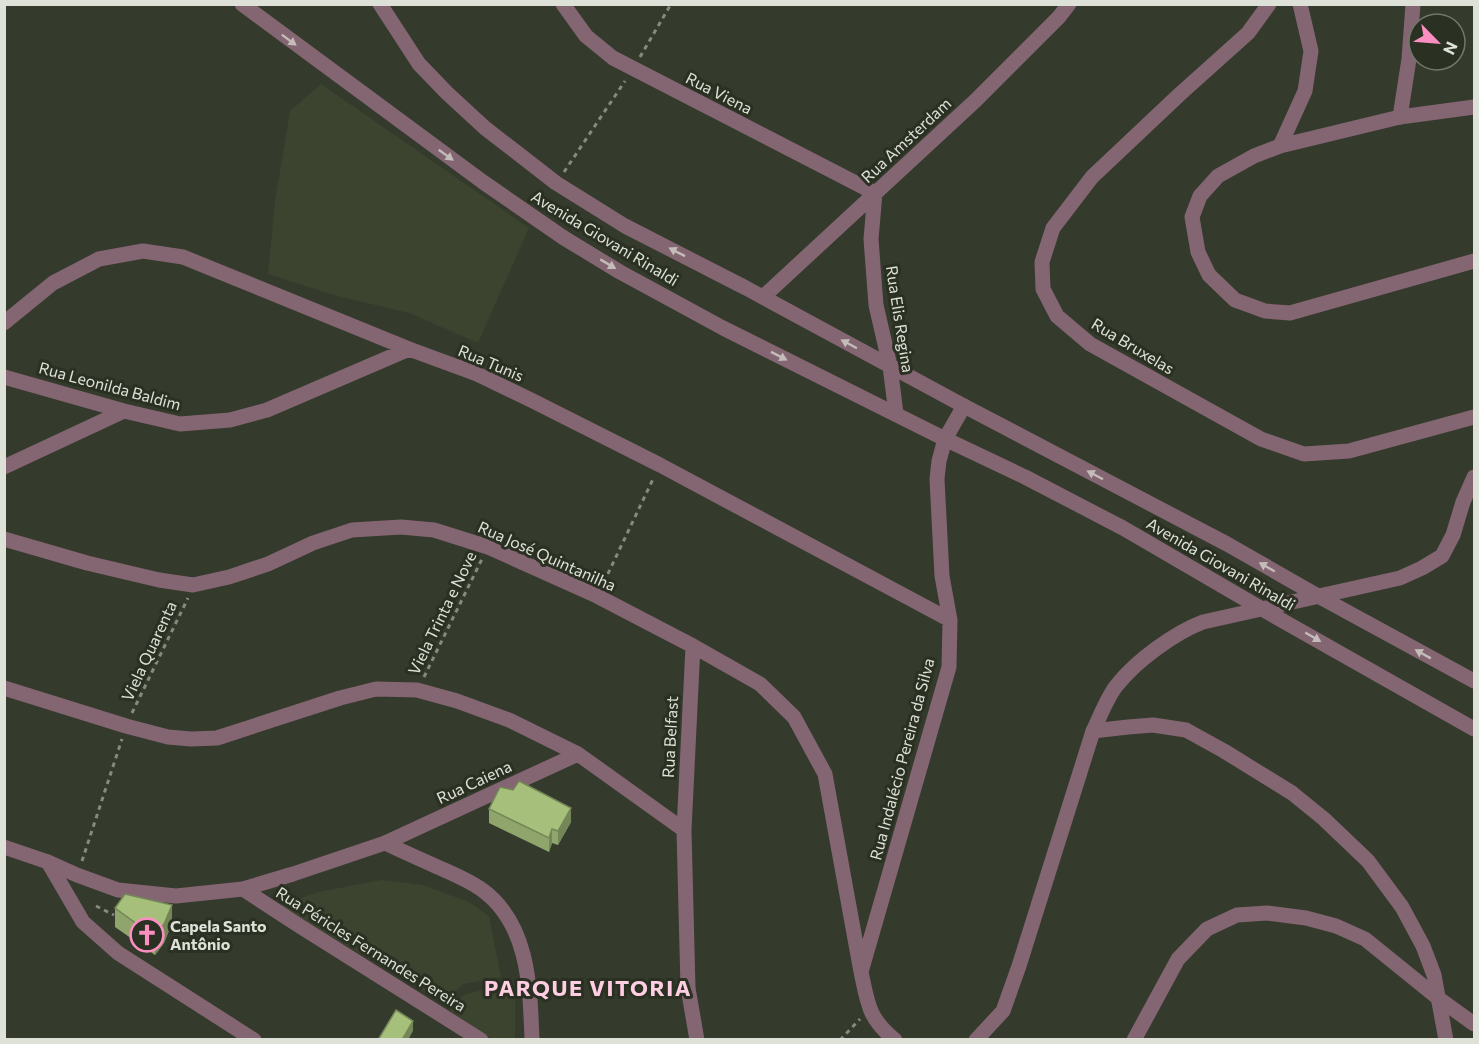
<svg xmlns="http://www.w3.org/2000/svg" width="1479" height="1044" font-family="Commissioner,sans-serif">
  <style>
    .built { fill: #3c442f }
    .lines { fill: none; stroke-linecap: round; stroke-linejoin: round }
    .path { stroke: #868a7f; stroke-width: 3; stroke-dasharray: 4.5 4.5; stroke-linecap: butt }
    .minor { stroke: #846572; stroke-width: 15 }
    .tertiary { stroke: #846572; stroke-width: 15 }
    .wall { fill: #8fa56b }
    .shaded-wall { fill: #748657 }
    .building { fill: #a6c07c; stroke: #748657; stroke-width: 1.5 }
    .oneway { fill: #c3bcb9 }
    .labels { text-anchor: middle; stroke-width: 6; stroke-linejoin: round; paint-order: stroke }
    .street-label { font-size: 16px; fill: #dee1d8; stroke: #2a3022 }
    .poi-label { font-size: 16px; font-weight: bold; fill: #dee1d8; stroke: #2a3022; text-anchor: start }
    .district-label { font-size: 22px; font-weight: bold; letter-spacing: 1.5px; fill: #ffcee2; stroke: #2a3022 }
  </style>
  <rect width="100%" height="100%" fill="#343a2c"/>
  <path class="built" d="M 321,84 L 529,228 L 478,343 L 409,313 L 337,296 L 268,274 L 275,202 L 290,111 Z
    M 381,880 L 423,885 L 469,902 L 489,916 L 501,977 L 464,984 L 443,1002 L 279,906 L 318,892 Z
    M 515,983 L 515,1039 L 492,1039 L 449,1010 L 462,996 L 473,992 L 497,988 Z"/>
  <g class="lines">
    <path class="path" d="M 640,57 L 671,4
      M 564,172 L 625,81
      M 604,582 L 654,477
      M 424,677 L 482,559
      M 132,713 L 188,598
      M 82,861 L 122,739
      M 96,906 L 114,915
      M 840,1040 L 860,1019"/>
    <path class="minor" d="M 563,4 L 586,36 L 613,58 L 875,193
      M 1269,4 L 1248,33 L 1180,94 L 1092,177 L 1053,228 L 1042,262 L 1043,289 L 1057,316 L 1090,344 L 1261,439 L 1304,454 L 1349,451 L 1474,417
      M 1400,117 L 1474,107
      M 1280,146 L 1305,91 L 1311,51 L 1300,4
      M 875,193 L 871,239 L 876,305 L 890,366 L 896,414
      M 763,297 L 975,101 L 1059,17 L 1069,4
      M 4,323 L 53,283 L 99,259 L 143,251 L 183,257 L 409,349 L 477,374 L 533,401 L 660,465 L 950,620
      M 4,377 L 124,411 L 180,424 L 230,420 L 267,410 L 409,349
      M 4,467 L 124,411
      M 4,539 L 87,563 L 159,580 L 193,585 L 229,577 L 268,564 L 313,543 L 352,530 L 401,527 L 434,530 L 488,547 L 597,596 L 693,646 L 760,684 L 794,717 L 825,774 L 861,972
      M 1318,596 L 1474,681
      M 1262,609 L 1474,729
      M 693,646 L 684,830 L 688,988 L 697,1040
      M 4,688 L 126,726 L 168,737 L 191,739 L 217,738 L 340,698 L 376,689 L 417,690 L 457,701 L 509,720 L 578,754 L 684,830
      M 385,843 L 578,754
      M 48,862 L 83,922 L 118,953 L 254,1040
      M 243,889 L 298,925 L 481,1040
      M 895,1040 C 868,1018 868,1004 861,972 L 949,667 L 950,620 L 942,576 L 937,479 L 939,461 L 945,439 L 964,406
      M 976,1040 L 1003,1011 L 1019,966 L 1093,731
      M 1134,1040 L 1178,959 L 1207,929 L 1237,915 L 1267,913 L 1306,918 L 1336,926 L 1365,939 L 1438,998 L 1474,1024"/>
    <path class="tertiary" d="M 242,4 L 483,182 L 564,238 L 620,272 L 723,328 L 945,439 L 1025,477 L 1123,528 L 1262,609
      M 380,4 L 419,64 L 447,93 L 485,128 L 556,183 L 625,226 L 746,288 L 964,406 L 1227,544 L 1318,596
      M 1413,4 L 1409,59 L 1400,117 L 1280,146 L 1254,156 L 1218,176 L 1200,196 L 1192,217 L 1198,252 L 1209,275 L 1235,300 L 1265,311 L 1290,313 L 1474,261
      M 1093,731 L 1128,727 L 1153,725 L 1186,730 L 1224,751 L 1292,793 L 1324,819 L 1368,861 L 1402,907 L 1423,946 L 1434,975 L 1446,1040
      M 1093,731 C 1100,717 1107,697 1117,685 C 1136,661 1174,633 1203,622 L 1400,578 L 1422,568 L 1442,556 L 1453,535 L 1463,502 L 1474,477
      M 4,847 L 48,862 L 77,875 L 118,890 L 176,896 L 243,889 L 293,874 L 385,843 C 400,850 415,857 431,864 C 448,872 465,878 481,889 C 529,923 530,986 532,1040"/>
  </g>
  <path class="wall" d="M 489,809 L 571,822 L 558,845 L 552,843 L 549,852 L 489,823 Z
    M 115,908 L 172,923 L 164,943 L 155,955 L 115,927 Z"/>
  <path class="shaded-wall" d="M 571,808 L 571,822 L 558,845 L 558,831 Z
    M 552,829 L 552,843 L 549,852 L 549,838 Z
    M 172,905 L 172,923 L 164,943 L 155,955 L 155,937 Z
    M 413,1021 L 413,1031 L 408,1040 L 402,1040 Z"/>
  <path class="building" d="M 519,781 L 571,808 L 558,831 L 552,829 L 549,838 L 489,809 L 500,787 L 513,790 Z
    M 125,894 L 172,905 L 164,924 L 155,937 L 115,908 Z
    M 396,1010 L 413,1021 L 402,1040 L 378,1040 Z"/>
  <defs><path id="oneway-solid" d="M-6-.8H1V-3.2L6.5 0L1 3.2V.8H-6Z" transform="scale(1.5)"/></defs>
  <g class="oneway">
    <use href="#oneway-solid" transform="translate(289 40) rotate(37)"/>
    <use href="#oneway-solid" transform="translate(446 155) rotate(36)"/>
    <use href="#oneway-solid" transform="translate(677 252) rotate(-153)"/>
    <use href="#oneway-solid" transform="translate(608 264) rotate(31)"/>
    <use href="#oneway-solid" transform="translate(849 344) rotate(-152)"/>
    <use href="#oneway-solid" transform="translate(779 356) rotate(27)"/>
    <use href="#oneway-solid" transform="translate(1095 475) rotate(-152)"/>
    <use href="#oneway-solid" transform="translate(1267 567) rotate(-150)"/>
    <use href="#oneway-solid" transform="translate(1313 637) rotate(30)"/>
    <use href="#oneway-solid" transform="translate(1423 654) rotate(-151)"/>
  </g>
  <defs>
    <g id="church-ring" transform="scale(1.725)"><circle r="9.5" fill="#2a3022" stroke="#fc8fc1" stroke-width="1.5"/><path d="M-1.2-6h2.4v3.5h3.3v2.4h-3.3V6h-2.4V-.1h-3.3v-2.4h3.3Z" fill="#fc8fc1"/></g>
  </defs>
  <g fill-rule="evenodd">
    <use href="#church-ring" x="147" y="935"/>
  </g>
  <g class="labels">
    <g class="street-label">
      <text transform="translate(719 93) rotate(27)" y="6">Rua Viena</text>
      <text transform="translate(906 140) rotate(-43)" y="6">Rua Amsterdam</text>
      <text transform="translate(605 238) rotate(31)" y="6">Avenida Giovani Rinaldi</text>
      <text transform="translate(900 319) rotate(81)" y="6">Rua Elis Regina</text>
      <text transform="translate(1133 346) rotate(31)" y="6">Rua Bruxelas</text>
      <text transform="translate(491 363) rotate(23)" y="6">Rua Tunis</text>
      <text transform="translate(110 386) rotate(15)" y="6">Rua Leonilda Baldim</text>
      <text transform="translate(547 556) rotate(24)" y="6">Rua José Quintanilha</text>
      <text transform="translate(1221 564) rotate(30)" y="6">Avenida Giovani Rinaldi</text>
      <text transform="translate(442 613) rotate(-64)" y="6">Viela Trinta e Nove</text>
      <text transform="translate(149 651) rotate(-65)" y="6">Viela Quarenta</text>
      <text transform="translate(670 737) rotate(-87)" y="6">Rua Belfast</text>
      <text transform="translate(902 759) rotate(-75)" y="6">Rua Indalécio Pereira da Silva</text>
      <text transform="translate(474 782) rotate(-25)" y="6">Rua Caiena</text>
      <text transform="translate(371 949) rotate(32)" y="6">Rua Péricles Fernandes Pereira</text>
    </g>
    <g class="poi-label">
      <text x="170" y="932">Capela Santo<tspan x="170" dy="18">Antônio</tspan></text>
    </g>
    <g class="district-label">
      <text x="588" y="996">PARQUE VITORIA</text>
    </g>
  </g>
  <rect width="1479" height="1044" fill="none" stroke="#dee1d8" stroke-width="12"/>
  <g transform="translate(1437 42) rotate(115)"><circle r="28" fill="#2a3022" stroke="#72776b" stroke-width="1.5"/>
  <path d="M0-4.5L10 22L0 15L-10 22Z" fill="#fc8fc1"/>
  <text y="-9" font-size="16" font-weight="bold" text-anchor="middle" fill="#dee1d8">N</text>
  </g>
</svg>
